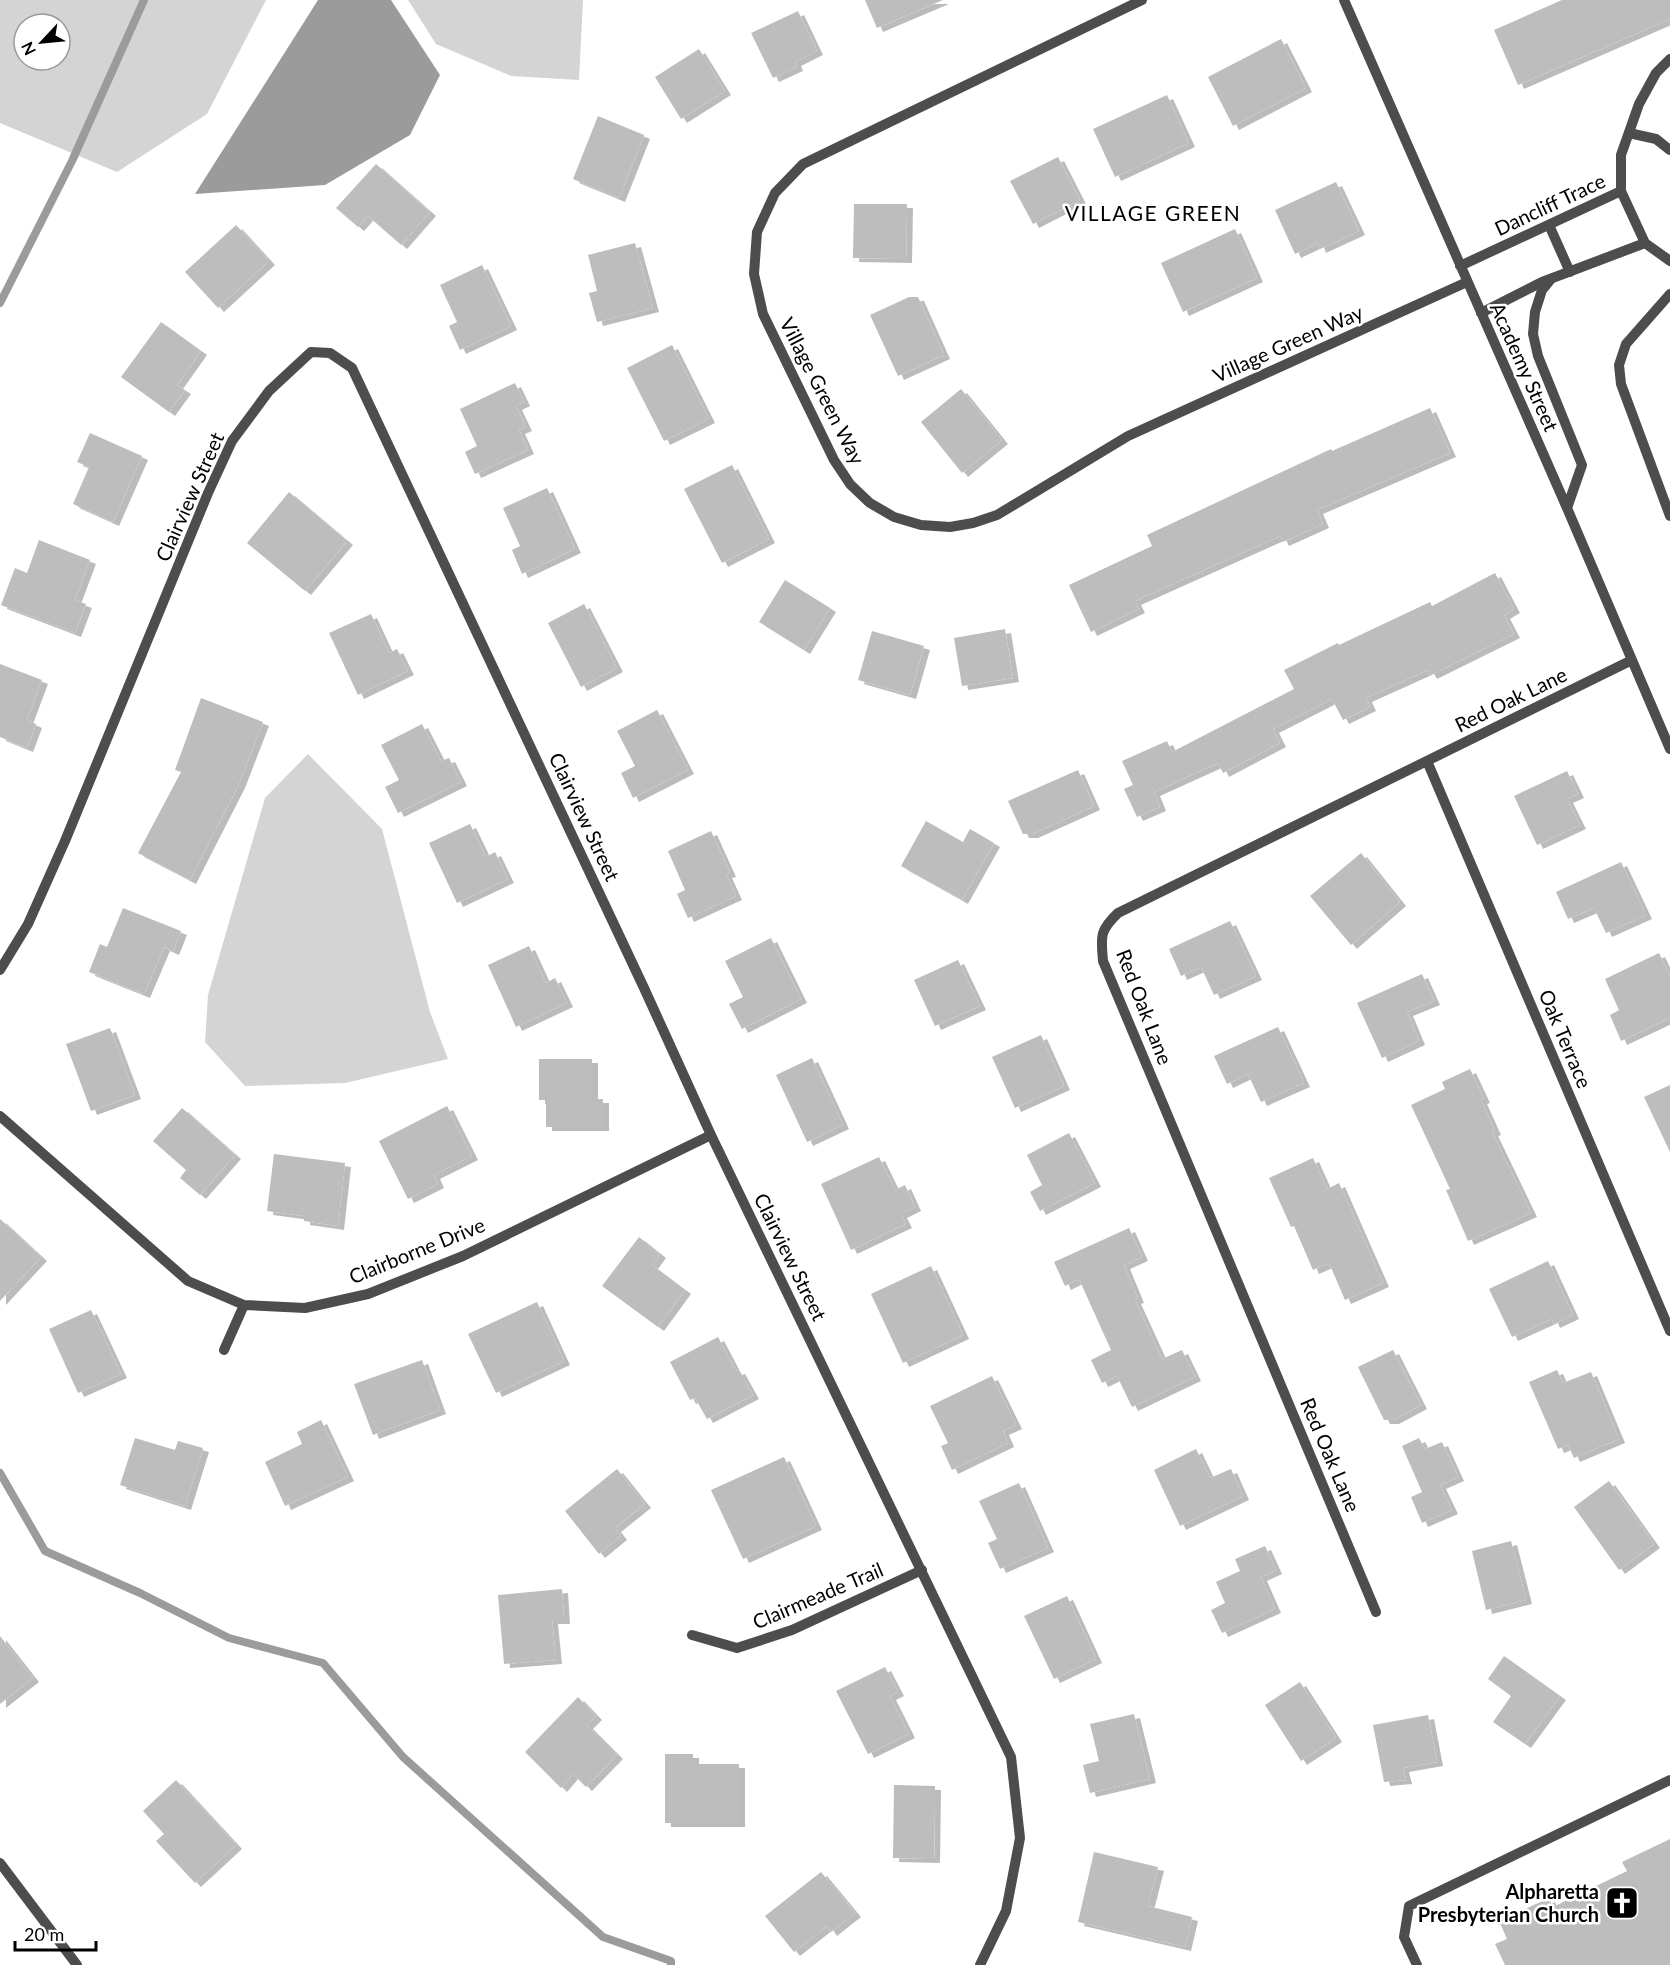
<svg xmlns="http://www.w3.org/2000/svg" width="1670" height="1965" font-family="Lato,sans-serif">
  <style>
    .green { fill: #d4d4d4; fill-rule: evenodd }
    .water { fill: #9b9b9b }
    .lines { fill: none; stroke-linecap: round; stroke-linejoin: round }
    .stream { stroke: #9b9b9b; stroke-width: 8 }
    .building { fill: #bdbdbd; filter: url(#shadow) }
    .minor { stroke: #4d4d4d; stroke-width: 10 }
    .labels { text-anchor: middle; stroke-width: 5; stroke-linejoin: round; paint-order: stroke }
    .street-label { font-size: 20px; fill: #000; stroke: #fff }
    .poi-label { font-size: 20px; font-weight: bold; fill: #000; stroke: #fff; text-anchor: end }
    .neighbourhood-label { font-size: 21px; letter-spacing: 1.5px; fill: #000; stroke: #fff }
  </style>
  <defs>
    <filter id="shadow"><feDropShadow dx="6" dy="4" stdDeviation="0" flood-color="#0004"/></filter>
  </defs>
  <rect width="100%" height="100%" fill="#fff"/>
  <path class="green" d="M 0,0 L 266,0 L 207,114 L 117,172 L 0,123 ZM 24,24 L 60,24 L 60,60 L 24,60 Z
    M 408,0 L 583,0 L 579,80 L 511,76 L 436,44 Z
    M 308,754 L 382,829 L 430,1012 L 448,1059 L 345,1083 L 245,1086 L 205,1042 L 208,995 L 265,798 Z"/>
  <path class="water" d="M 318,0 L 391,0 L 440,75 L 410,135 L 325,185 L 195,194 Z"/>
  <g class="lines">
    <path class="stream" d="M 0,303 L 72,161 L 144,0
      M 0,1473 L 45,1551 L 140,1593 L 229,1638 L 323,1663 L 403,1757 L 603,1937 L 671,1961 L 671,1965"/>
  </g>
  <path class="building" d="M 865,0 L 943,0 L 877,28 Z
    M 1562,0 L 1670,0 L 1670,19 L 1518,85 L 1494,30 Z
    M 798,11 L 817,51 L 795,62 L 797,67 L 773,78 L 751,33 Z
    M 1281,39 L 1306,88 L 1233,126 L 1208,77 Z
    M 699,49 L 725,91 L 681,119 L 655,77 Z
    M 1167,95 L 1189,143 L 1115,177 L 1093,129 Z
    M 598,116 L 644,135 L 619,198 L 573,179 Z
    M 1058,157 L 1080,200 L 1033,224 L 1010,181 Z
    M 376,164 L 430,212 L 401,245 L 368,216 L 358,227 L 336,208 Z
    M 1336,182 L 1359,231 L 1320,249 L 1318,243 L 1295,254 L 1275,210 Z
    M 854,204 L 907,204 L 906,259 L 853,258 Z
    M 236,225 L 269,261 L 218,308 L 185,272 Z
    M 1235,229 L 1257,278 L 1183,312 L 1161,263 Z
    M 635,243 L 653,308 L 597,322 L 589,293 L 597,291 L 588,255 Z
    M 482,265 L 511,326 L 460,350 L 449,326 L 457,322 L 440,285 Z
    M 909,297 L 918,297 L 944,355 L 898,376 L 870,315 Z
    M 161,322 L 201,351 L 177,385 L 185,390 L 169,412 L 121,377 Z
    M 672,345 L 709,419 L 664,441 L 627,368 Z
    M 515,383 L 524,402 L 516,406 L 526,427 L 519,430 L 528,450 L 475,474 L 465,452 L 477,446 L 460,409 Z
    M 961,389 L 1002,440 L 962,473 L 921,422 Z
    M 1430,408 L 1450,453 L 1317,510 L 1323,524 L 1283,542 L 1280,536 L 1135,601 L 1139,609 L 1091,632 L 1069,585 L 1152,546 L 1147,535 L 1331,449 L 1332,451 Z
    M 90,433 L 142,456 L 113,522 L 73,504 L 89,467 L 77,462 Z
    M 732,465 L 769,539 L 722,563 L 684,489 Z
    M 547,488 L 575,549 L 522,574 L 512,550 L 520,546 L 503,508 Z
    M 289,492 L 347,541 L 305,591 L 247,543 Z
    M 39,540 L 90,560 L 75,600 L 86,604 L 75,633 L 1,605 L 15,568 L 27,573 Z
    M 1495,573 L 1514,609 L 1504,615 L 1514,634 L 1431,675 L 1428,670 L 1366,698 L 1370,707 L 1343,720 L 1332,699 L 1273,729 L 1280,743 L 1223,773 L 1218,763 L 1154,792 L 1160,807 L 1137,817 L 1124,789 L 1133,785 L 1122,761 L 1167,741 L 1172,752 L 1294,689 L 1284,670 L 1338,643 L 1339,645 L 1430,602 L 1432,606 Z
    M 785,580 L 830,608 L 804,650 L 759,622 Z
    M 584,604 L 617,668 L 581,687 L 548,623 Z
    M 371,614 L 389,653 L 397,649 L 408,671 L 358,695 L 329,633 Z
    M 1005,629 L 1013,678 L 962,686 L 954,638 Z
    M 872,631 L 924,646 L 910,695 L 858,680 Z
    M 0,664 L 42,680 L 27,720 L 36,724 L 27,748 L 0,737 Z
    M 201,698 L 263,722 L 239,784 L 190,880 L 138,853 L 181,772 L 175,770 Z
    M 657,710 L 688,770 L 633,798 L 621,773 L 635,766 L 617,731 Z
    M 422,724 L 441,761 L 449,758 L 461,782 L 398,813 L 385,787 L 399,780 L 381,745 Z
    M 1078,770 L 1094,806 L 1032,834 L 1023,834 L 1008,801 Z
    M 1567,771 L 1578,794 L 1567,799 L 1580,825 L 1537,845 L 1514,796 Z
    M 926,821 L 963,842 L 970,829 L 994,843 L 962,900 L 901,866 Z
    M 470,824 L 486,857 L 495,852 L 508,879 L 457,903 L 429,843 Z
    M 711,831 L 730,873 L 726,874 L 736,896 L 688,918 L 677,894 L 685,890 L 668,851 Z
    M 1361,853 L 1400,902 L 1351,945 L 1310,896 Z
    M 1621,862 L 1646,915 L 1606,933 L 1594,908 L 1568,919 L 1556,892 Z
    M 123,908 L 181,931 L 173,951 L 164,947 L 144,994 L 89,972 L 100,944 L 107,947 Z
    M 1230,921 L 1256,976 L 1214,995 L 1201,967 L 1181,976 L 1169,949 Z
    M 771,938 L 801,999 L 742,1029 L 729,1004 L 743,997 L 725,961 Z
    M 529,946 L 546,983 L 555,978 L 567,1003 L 516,1027 L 488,965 Z
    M 1659,953 L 1670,976 L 1670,1018 L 1621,1041 L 1610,1015 L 1619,1010 L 1605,979 Z
    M 958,960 L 980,1006 L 935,1026 L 914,980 Z
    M 1422,974 L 1434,1001 L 1407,1012 L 1419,1041 L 1382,1058 L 1357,1003 Z
    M 1278,1027 L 1304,1083 L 1261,1102 L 1248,1074 L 1227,1084 L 1214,1056 Z
    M 110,1028 L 135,1095 L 91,1111 L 66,1044 Z
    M 1041,1035 L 1064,1086 L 1015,1108 L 992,1057 Z
    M 812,1058 L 843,1125 L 807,1142 L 776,1075 Z
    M 539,1059 L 592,1059 L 592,1099 L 603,1099 L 603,1127 L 546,1127 L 546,1100 L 539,1100 Z
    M 1470,1069 L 1484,1099 L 1481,1100 L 1495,1131 L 1492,1132 L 1531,1213 L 1468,1241 L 1446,1190 L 1450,1189 L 1411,1105 L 1445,1089 L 1442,1082 Z
    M 1670,1085 L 1670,1152 L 1644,1097 Z
    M 447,1106 L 472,1156 L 434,1175 L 438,1184 L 408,1199 L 379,1141 Z
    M 182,1108 L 235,1155 L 200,1195 L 180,1178 L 186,1170 L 153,1141 Z
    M 1069,1133 L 1095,1183 L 1040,1211 L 1030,1192 L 1042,1185 L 1027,1155 Z
    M 274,1154 L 345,1163 L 338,1226 L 304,1221 L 304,1216 L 267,1211 Z
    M 879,1157 L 895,1190 L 905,1185 L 915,1207 L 901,1214 L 906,1224 L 851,1250 L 821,1184 Z
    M 1313,1158 L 1327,1189 L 1339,1183 L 1383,1283 L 1345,1300 L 1329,1263 L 1313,1270 L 1294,1226 L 1291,1227 L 1269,1178 Z
    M 0,1219 L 41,1257 L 0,1301 Z
    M 1129,1228 L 1142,1257 L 1124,1265 L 1138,1299 L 1135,1300 L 1162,1359 L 1182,1350 L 1195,1377 L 1132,1407 L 1117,1376 L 1102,1383 L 1091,1360 L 1111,1350 L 1079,1279 L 1065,1286 L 1054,1262 Z
    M 639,1237 L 660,1254 L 652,1265 L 685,1290 L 658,1327 L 602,1286 Z
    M 1548,1261 L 1573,1315 L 1554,1324 L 1552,1319 L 1512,1337 L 1489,1289 Z
    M 931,1266 L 963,1335 L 903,1363 L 871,1294 Z
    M 537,1302 L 564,1361 L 496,1393 L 468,1334 Z
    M 91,1310 L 121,1374 L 78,1393 L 49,1329 Z
    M 718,1337 L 736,1371 L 739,1370 L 753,1395 L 707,1419 L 695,1398 L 690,1400 L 670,1362 Z
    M 1393,1350 L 1421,1405 L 1393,1420 L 1384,1420 L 1358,1367 Z
    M 422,1360 L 440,1410 L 373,1435 L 354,1384 Z
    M 1557,1370 L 1563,1383 L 1591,1372 L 1619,1439 L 1574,1458 L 1568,1445 L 1558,1449 L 1529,1382 Z
    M 992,1376 L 1016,1425 L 1003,1431 L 1008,1443 L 952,1470 L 941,1446 L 948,1443 L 930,1406 Z
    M 321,1420 L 348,1477 L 285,1506 L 265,1462 L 302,1444 L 297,1432 Z
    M 135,1438 L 175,1450 L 178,1441 L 203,1448 L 185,1506 L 120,1485 Z
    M 1419,1438 L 1425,1449 L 1442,1442 L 1458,1477 L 1440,1485 L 1452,1510 L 1422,1523 L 1411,1497 L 1422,1492 L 1402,1446 Z
    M 1196,1449 L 1210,1478 L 1231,1469 L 1243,1496 L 1180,1526 L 1154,1470 Z
    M 784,1457 L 816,1526 L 743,1559 L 711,1490 Z
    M 617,1469 L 645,1504 L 615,1528 L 621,1536 L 599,1554 L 565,1511 Z
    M 1609,1481 L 1654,1544 L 1619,1570 L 1574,1507 Z
    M 1019,1483 L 1048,1548 L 1000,1569 L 988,1543 L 997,1539 L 979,1501 Z
    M 1511,1541 L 1526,1600 L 1486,1610 L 1472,1551 Z
    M 1265,1546 L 1276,1570 L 1261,1577 L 1275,1609 L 1222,1633 L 1211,1610 L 1225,1603 L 1216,1582 L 1240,1571 L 1235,1559 Z
    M 562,1589 L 564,1620 L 552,1620 L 556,1660 L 504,1664 L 498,1595 Z
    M 1067,1596 L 1096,1659 L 1054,1679 L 1024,1616 Z
    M 0,1636 L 33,1678 L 0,1704 Z
    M 1504,1656 L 1560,1696 L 1525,1744 L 1493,1722 L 1511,1696 L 1488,1679 Z
    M 885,1667 L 898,1692 L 890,1696 L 909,1734 L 868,1754 L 836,1691 Z
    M 1300,1682 L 1336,1738 L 1301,1761 L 1265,1705 Z
    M 578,1697 L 596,1716 L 587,1725 L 617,1755 L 586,1787 L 573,1774 L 561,1788 L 525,1752 Z
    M 1134,1714 L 1150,1779 L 1090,1793 L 1083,1765 L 1099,1761 L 1090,1724 Z
    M 1428,1715 L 1437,1762 L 1403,1768 L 1406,1780 L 1384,1782 L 1373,1725 Z
    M 665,1754 L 693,1754 L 693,1764 L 739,1764 L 739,1823 L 665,1823 Z
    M 176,1780 L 236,1845 L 195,1883 L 156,1841 L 164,1834 L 143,1811 Z
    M 894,1785 L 935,1786 L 934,1859 L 893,1858 Z
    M 1670,1839 L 1670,1965 L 1505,1965 L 1495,1944 L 1507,1939 L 1499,1921 L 1549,1898 L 1553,1907 L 1627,1871 L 1622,1862 Z
    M 1094,1852 L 1158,1867 L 1148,1906 L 1192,1917 L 1185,1947 L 1078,1922 Z
    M 821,1872 L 855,1913 L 831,1932 L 827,1926 L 794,1952 L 765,1916 Z"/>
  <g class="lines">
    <path class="minor" d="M 1142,0 L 803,164 L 775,193 L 757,232 L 754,274 L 763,314 L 834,460 L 850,484 L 870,503 L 894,517 L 921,525 L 950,527 L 973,523 L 997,515 L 1128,436 L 1467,282
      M 1344,0 L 1567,508 L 1670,749
      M 1670,59 L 1656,73 L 1639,104 L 1621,155 L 1621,191 L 1645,243 L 1670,261
      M 1629,133 L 1656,139 L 1670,150
      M 1549,225 L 1570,272
      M 1460,266 L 1621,191
      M 1551,279 L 1542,290 L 1535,312 L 1533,334 L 1538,356 L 1582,465 L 1567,508
      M 1670,294 L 1626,344 L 1619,365 L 1621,384 L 1670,516
      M 1481,313 L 1542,282 L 1645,243
      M 1427,761 L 1670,1331
      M 0,970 L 28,924 L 65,841 L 208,493 L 232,441 L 269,391 L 311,352 L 330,353 L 352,368 L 644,988 L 711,1135 L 1011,1757 L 1020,1838 L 1006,1911 L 980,1965
      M 0,1116 L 188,1281 L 244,1305 L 305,1308 L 368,1294 L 463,1256 L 711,1135
      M 224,1350 L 244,1305
      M 1376,1612 L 1103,961 C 1101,937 1099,931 1118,913 L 1632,660
      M 692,1635 L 737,1648 L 792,1630 L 922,1570
      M 0,1863 L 77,1965
      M 1417,1965 L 1404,1937 L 1409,1906 L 1670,1780"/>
  </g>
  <defs>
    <g id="church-square" transform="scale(1.725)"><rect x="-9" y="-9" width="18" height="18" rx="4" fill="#000" stroke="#fff"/><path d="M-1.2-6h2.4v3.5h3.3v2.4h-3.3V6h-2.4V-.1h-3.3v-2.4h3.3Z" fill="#fff"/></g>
  </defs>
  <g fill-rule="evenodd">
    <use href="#church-square" x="1622" y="1903"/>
  </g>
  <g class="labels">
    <g class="street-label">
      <text transform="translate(1550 205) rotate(-25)" y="7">Dancliff Trace</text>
      <text transform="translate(1288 344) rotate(-24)" y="7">Village Green Way</text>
      <text transform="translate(1524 367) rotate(66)" y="7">Academy Street</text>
      <text transform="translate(822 391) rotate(63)" y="7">Village Green Way</text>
      <text transform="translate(190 497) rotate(-66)" y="7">Clairview Street</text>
      <text transform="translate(1511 700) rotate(-26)" y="7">Red Oak Lane</text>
      <text transform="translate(584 817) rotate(65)" y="7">Clairview Street</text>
      <text transform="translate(1144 1007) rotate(69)" y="7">Red Oak Lane</text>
      <text transform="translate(1565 1039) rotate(67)" y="7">Oak Terrace</text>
      <text transform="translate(417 1251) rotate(-22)" y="7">Clairborne Drive</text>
      <text transform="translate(790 1257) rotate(64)" y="7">Clairview Street</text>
      <text transform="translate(1330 1455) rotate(67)" y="7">Red Oak Lane</text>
      <text transform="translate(818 1596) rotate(-23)" y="7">Clairmeade Trail</text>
    </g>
    <g class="poi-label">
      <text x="1599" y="1899">Alpharetta<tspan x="1599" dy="23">Presbyterian Church</tspan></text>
    </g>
    <g class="neighbourhood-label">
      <text x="1153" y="221">VILLAGE GREEN</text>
    </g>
  </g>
  <g transform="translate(42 42) rotate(244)"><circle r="28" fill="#ffffff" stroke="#999999" stroke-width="1.5"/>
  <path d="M0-4.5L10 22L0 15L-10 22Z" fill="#000000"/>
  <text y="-9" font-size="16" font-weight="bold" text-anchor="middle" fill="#000000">N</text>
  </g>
  <path d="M15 1941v9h81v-9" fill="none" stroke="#000000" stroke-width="3"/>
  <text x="24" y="1941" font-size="18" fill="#000000" stroke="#ffffff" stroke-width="4.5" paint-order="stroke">20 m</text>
</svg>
